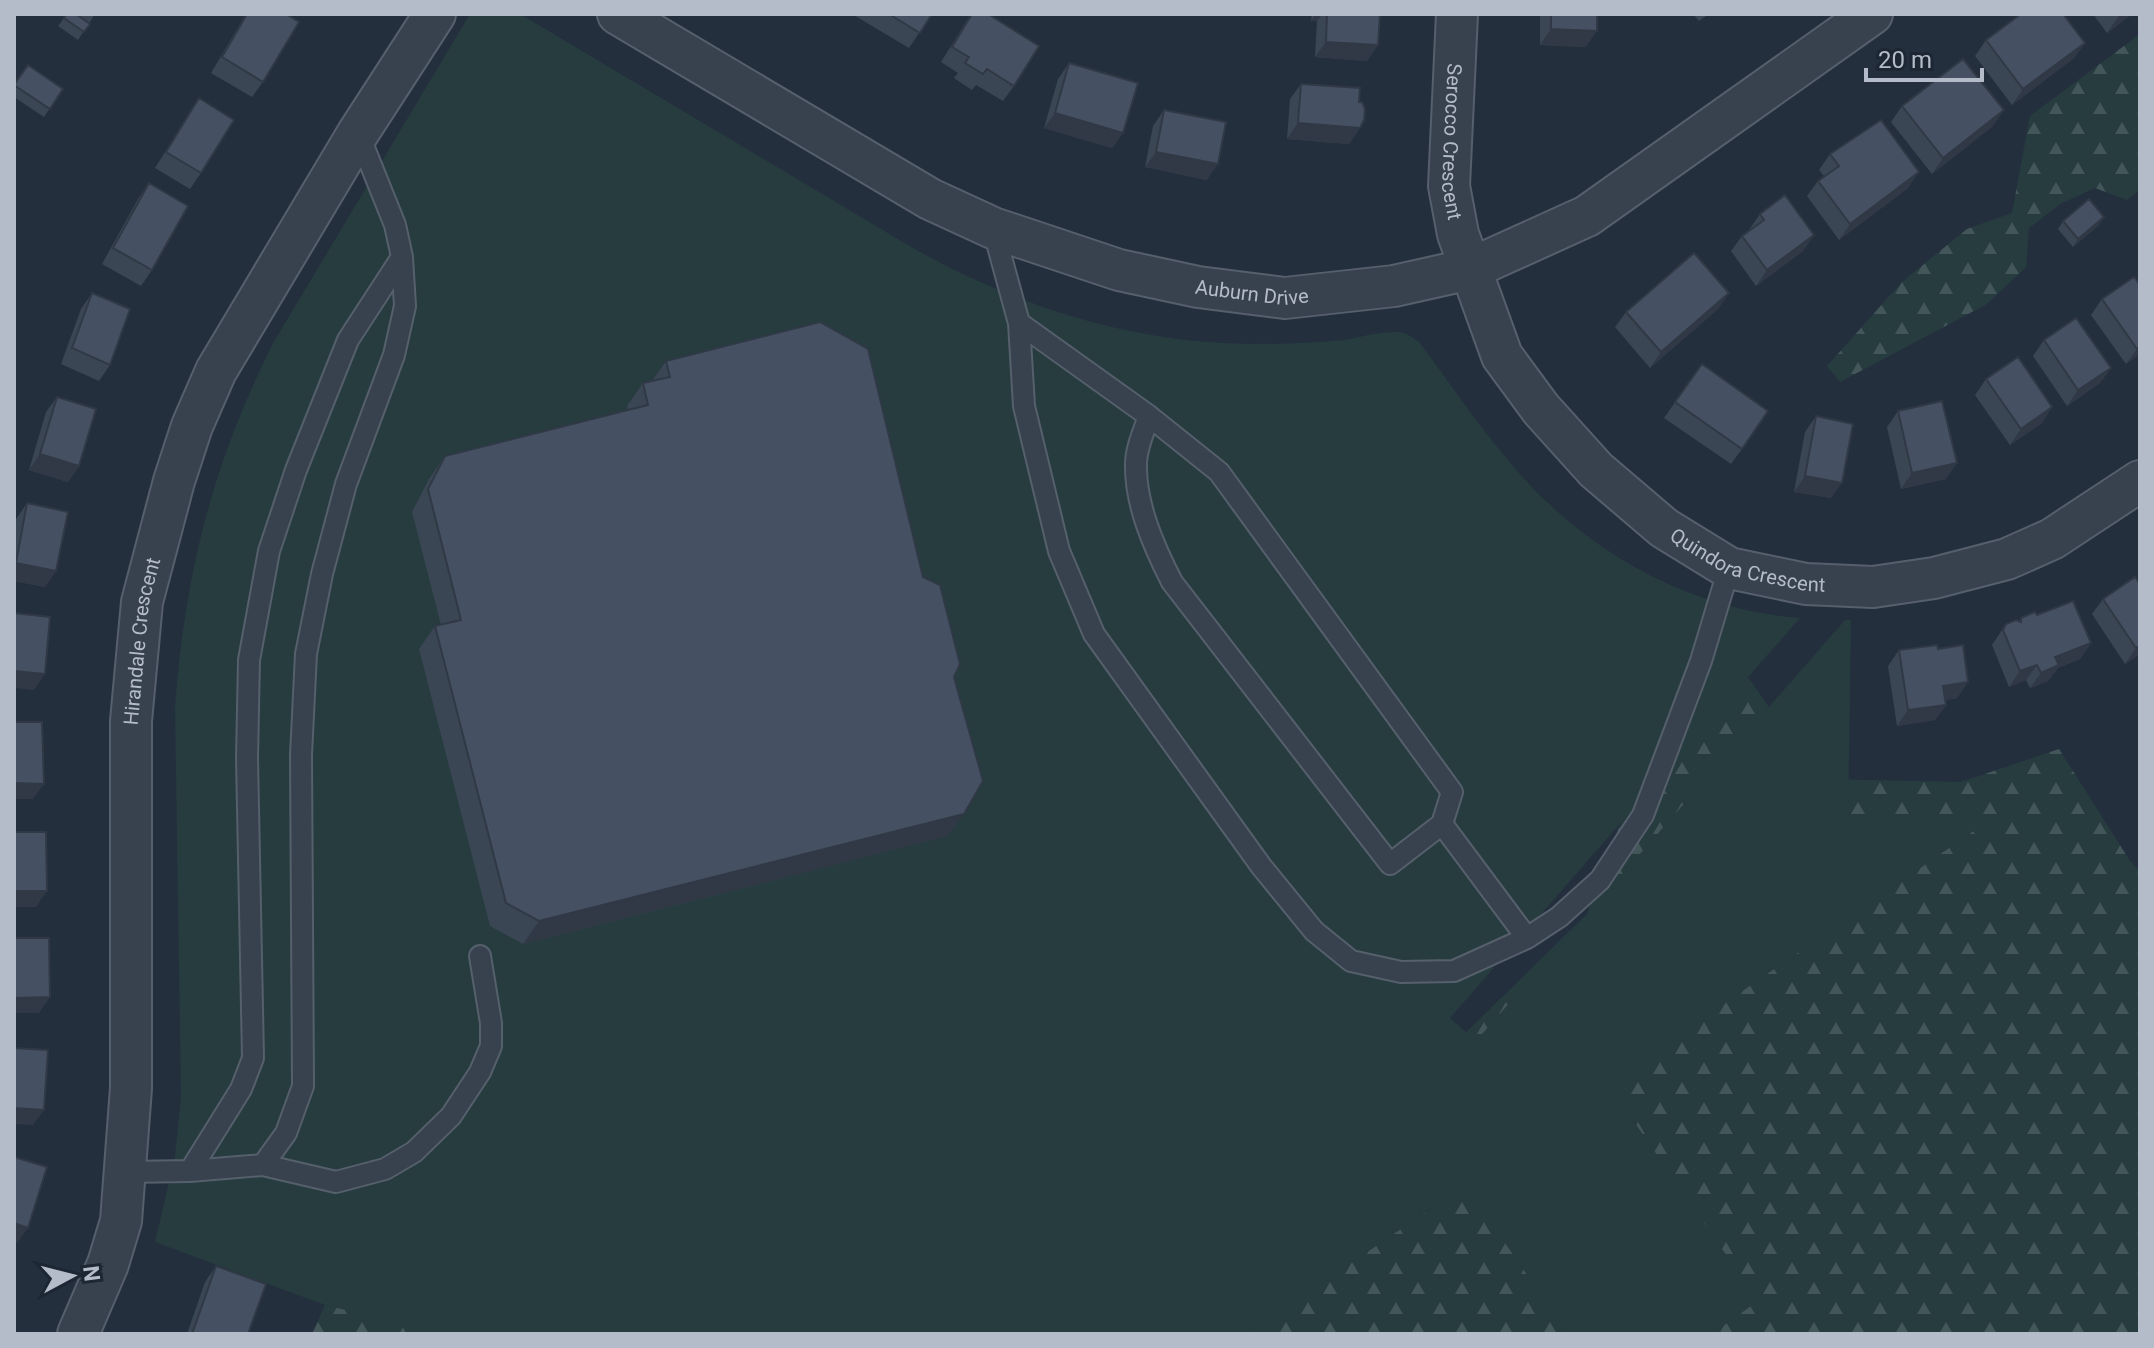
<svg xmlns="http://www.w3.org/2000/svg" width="2154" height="1348" font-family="Roboto,sans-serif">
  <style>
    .forest { fill: url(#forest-firs) }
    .park { fill: #263c3f }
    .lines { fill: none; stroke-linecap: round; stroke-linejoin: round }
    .service-casing { stroke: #565f6c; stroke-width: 24 }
    .minor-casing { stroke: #565f6c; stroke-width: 44 }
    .service { stroke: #38414e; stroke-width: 20 }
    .minor { stroke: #38414e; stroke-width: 40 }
    .wall { fill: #3b4654 }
    .shaded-wall { fill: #303945 }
    .building { fill: #455162; stroke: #303945; stroke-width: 2 }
    .labels { text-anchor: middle; stroke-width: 6; stroke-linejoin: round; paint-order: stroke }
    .street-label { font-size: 20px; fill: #b4bcc9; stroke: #1d2633 }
  </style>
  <defs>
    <pattern id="forest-firs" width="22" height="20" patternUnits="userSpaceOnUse" patternTransform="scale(2)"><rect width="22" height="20" fill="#263c3f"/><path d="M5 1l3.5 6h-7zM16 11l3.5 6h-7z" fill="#435659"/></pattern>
  </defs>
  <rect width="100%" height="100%" fill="#242f3e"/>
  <path class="forest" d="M 2140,34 L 2140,189 L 2127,200 L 2095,188 L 2060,204 L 2029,228 L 2026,267 L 1987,304 L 1840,382 L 1827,366 L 1902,282 L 1967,229 L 2012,213 L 2030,116 Z
    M 1700,608 L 1819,779 L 1961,782 L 2059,749 L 2130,861 L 2140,871 L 2140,1334 L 994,1334 L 1436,1062 L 1587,914 Z
    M 353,1203 L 432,1334 L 312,1334 L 325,1305 Z"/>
  <path class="park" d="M 470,14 L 520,14 L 913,248 C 1018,307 1131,343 1252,344 C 1283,344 1313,343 1344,340 C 1361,337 1381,331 1398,332 C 1407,333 1413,337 1420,343 C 1452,386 1483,433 1520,474 C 1591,554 1691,610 1800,618 L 1450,1018 L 1476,1041 L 1845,620 L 1851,620 L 1848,823 L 1991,819 L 1608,1084 L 1758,1301 L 1712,1334 L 1568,1334 L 1465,1185 L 1248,1334 L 407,1334 L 400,1323 L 325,1305 L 155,1242 L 175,1156 L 181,1097 L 175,707 C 185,573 212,466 272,345 Z"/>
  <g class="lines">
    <g class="service-casing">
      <path id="service" d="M 993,228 L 1019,323 L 1024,406 L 1059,551 L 1094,634 L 1261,866 L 1314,931 L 1351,961 L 1401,972 L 1454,971 L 1527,938 L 1559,917 L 1600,880 L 1643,815 L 1701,661 L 1729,568
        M 1019,323 L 1149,416 L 1219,472 L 1452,792 L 1442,824 L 1527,938
        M 1149,416 C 1144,431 1136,448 1136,464 C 1135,504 1154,547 1172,582 L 1390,864 L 1442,824
        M 263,1165 L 336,1182 L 385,1169 L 414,1152 L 451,1116 L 480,1072 L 491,1046 L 491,1023 L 480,956
        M 190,1171 L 241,1089 L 253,1058 L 247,758 L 249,660 L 269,551 L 296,470 L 348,340 L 402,257
        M 124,1172 L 190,1171 L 263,1165 L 286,1133 L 303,1086 L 301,755 L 306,654 L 322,574 L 346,484 L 394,355 L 405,306 L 402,257 L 395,225 L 358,133"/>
    </g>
    <g class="minor-casing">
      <g id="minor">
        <path id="s1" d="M 618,14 L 930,199 L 993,228 L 1119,270 L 1198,287 L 1285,298 L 1394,286 L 1470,269 L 1587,216 L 1872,14"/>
        <path id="s2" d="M 1457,14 L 1449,186 L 1458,234 L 1502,356 L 1541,409 L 1596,470 L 1664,528 L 1729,568 L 1806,584 L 1873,587 L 1934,578 L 2007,559 L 2052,539 L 2140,481"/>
        <path id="s3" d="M 78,1334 L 108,1264 L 121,1221 L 131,1088 L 131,721 L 142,602 L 174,481 L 192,426 L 216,371 L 358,133 L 435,14"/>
      </g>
    </g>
    <use href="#service" class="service"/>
    <use href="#minor" class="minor"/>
  </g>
  <path class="wall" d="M 67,14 L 95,14 L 78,40 L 58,26 Z
    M 246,14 L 286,14 L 263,82 L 252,97 L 211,73 Z
    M 852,14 L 932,14 L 909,48 Z
    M 971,14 L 1014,86 L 1003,101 L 976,85 L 972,90 L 954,78 L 958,73 L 941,62 Z
    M 1312,14 L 1380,14 L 1378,45 L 1367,61 L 1315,57 L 1317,21 L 1311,21 Z
    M 1540,14 L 1597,14 L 1586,47 L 1540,45 Z
    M 1693,14 L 1709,14 L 1699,21 Z
    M 2093,14 L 2132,14 L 2107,33 Z
    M 1986,40 L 2085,43 L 2074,58 L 2012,105 L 1975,56 Z
    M 1069,63 L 1123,133 L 1112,148 L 1044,128 L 1058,79 Z
    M 1301,84 L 1359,102 L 1360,128 L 1349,144 L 1287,139 L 1290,99 Z
    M 14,85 L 63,89 L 44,117 L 14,97 Z
    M 199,98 L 201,173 L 190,189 L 155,168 Z
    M 1902,106 L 1993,126 L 1932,174 L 1891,122 Z
    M 1164,110 L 1207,180 L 1145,167 L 1153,126 Z
    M 1830,154 L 1908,188 L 1839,240 L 1807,196 L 1818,181 L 1824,176 L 1819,170 Z
    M 149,183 L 152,270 L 141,286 L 102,264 L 138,199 Z
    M 1760,214 L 1814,235 L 1803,251 L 1756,286 L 1731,251 L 1742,236 L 1749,230 Z
    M 2104,217 L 2099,225 L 2073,247 L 2058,229 L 2063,221 Z
    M 2140,285 L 2140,354 L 2126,364 L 2091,315 L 2102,299 Z
    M 92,293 L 110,365 L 99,381 L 61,364 L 81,309 Z
    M 1729,293 L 1718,309 L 1650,368 L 1615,327 L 1626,312 Z
    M 2044,340 L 2111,368 L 2100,383 L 2067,406 L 2033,356 Z
    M 666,361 L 923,577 L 954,677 L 948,836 L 523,944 L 490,926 L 419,649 L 435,626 L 441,625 L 412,512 L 429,479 L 445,456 L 628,410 L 627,406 L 643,383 L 652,381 Z
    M 1702,364 L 1742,449 L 1731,464 L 1664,418 Z
    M 1986,379 L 2052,407 L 2042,423 L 2010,445 L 1975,395 Z
    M 57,397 L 79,466 L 68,482 L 29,470 L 46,412 Z
    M 1898,411 L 1946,479 L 1901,489 L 1887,427 Z
    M 1816,416 L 1831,498 L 1794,492 L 1805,432 Z
    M 27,503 L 56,571 L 45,587 L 14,581 L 14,531 L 16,519 Z
    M 2103,599 L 2140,654 L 2125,664 L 2092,614 Z
    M 2037,615 L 2091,643 L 2080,659 L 2058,668 L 2048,681 L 2030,688 L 2026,680 L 2009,687 L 1992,645 L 2006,624 L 2019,621 L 2021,618 Z
    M 1938,649 L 1968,682 L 1957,698 L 1945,700 L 1946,705 L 1935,720 L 1897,726 L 1888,666 L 1899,650 Z
    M 216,1266 L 248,1334 L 187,1334 L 205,1282 Z"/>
  <path class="shaded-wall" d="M 1316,14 L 1322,14 L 1317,21 L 1311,21 Z
    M 2122,14 L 2132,14 L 2107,33 L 2118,17 Z
    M 1551,29 L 1597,31 L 1586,47 L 1540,45 Z
    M 1326,42 L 1378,45 L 1367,61 L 1315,57 Z
    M 2085,43 L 2074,58 L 2012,105 L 2023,89 Z
    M 2004,110 L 1993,126 L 1932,174 L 1943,158 Z
    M 1055,113 L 1123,133 L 1112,148 L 1044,128 Z
    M 1298,123 L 1360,128 L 1349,144 L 1287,139 Z
    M 1156,152 L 1218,164 L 1207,180 L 1145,167 Z
    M 1919,172 L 1908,188 L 1839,240 L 1850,224 Z
    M 2104,217 L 2099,225 L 2073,247 L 2078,239 Z
    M 1814,235 L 1803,251 L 1756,286 L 1767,270 Z
    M 1729,293 L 1718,309 L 1650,368 L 1661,352 Z
    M 2140,346 L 2140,354 L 2126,364 L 2137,349 Z
    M 2111,368 L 2100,383 L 2067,406 L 2078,390 Z
    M 2052,407 L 2042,423 L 2010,445 L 2021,429 Z
    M 40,454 L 79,466 L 68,482 L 29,470 Z
    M 1957,463 L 1946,479 L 1901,489 L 1912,473 Z
    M 1805,476 L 1842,483 L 1831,498 L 1794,492 Z
    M 16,563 L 56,571 L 45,587 L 14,581 L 14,566 Z
    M 2091,643 L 2080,659 L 2058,668 L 2048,681 L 2030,688 L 2041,673 L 2055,657 Z
    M 2140,646 L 2140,654 L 2125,664 L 2136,648 Z
    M 2037,665 L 2026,680 L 2009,687 L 2020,671 Z
    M 14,671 L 45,674 L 34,690 L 14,688 Z
    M 1968,682 L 1957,698 L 1932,702 L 1943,686 Z
    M 1946,705 L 1935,720 L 1897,726 L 1908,710 Z
    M 14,783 L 44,784 L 33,799 L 14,799 Z
    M 964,814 L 948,836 L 523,944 L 539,921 Z
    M 14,891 L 47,891 L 36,907 L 14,907 Z
    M 50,997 L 39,1013 L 14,1013 L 14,998 Z
    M 14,1108 L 44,1110 L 33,1125 L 14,1124 Z
    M 14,1223 L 28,1228 L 17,1243 L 14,1242 Z"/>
  <path class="building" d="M 67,14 L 76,14 L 90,24 L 84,32 L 64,18 Z
    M 247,14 L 286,14 L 299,22 L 263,82 L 222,57 Z
    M 889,14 L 932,14 L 920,33 Z
    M 972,14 L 988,14 L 1039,46 L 1014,86 L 987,69 L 983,74 L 965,63 L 969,57 L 952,47 Z
    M 1327,14 L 1380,14 L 1378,45 L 1326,42 Z
    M 1551,14 L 1597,14 L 1597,31 L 1551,29 Z
    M 2021,14 L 2063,14 L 2085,43 L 2023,89 L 1986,40 Z
    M 1963,59 L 2004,110 L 1943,158 L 1902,106 Z
    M 1069,63 L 1138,83 L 1123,133 L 1055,113 Z
    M 28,65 L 63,89 L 50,109 L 14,85 Z
    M 1301,84 L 1360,88 L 1359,102 L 1362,102 L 1365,109 L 1364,120 L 1360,128 L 1298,123 Z
    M 199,98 L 234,120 L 201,173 L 166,152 Z
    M 1164,110 L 1226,122 L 1218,164 L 1156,152 Z
    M 1881,120 L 1919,172 L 1850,224 L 1818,181 L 1839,166 L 1830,154 Z
    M 149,183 L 188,206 L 152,270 L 113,248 Z
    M 1785,195 L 1814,235 L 1767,270 L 1742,236 L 1764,220 L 1760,214 Z
    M 2089,199 L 2104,217 L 2078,239 L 2063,221 Z
    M 1694,253 L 1729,293 L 1661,352 L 1626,312 Z
    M 2134,277 L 2140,285 L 2140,346 L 2137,349 L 2102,299 Z
    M 92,293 L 130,309 L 110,365 L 72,348 Z
    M 2076,318 L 2111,368 L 2078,390 L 2044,340 Z
    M 820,322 L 868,349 L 923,577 L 940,585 L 960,664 L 954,677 L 983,781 L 964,814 L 539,921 L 506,903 L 435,626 L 461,620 L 428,489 L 445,456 L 648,405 L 643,383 L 670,377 L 666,361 Z
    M 2018,357 L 2052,407 L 2021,429 L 1986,379 Z
    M 1702,364 L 1768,411 L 1742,449 L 1675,402 Z
    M 57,397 L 96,409 L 79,466 L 40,454 Z
    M 1942,401 L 1957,463 L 1912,473 L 1898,411 Z
    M 1816,416 L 1853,424 L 1842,483 L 1805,476 Z
    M 27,503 L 68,512 L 56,571 L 16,563 Z
    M 2135,577 L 2140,584 L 2140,646 L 2136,648 L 2103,599 Z
    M 2073,601 L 2091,643 L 2055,657 L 2059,665 L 2041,673 L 2037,665 L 2020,671 L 2003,630 L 2006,624 L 2016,620 L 2021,622 L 2021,618 L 2035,612 L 2037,615 Z
    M 14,613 L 50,617 L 45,674 L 14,671 Z
    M 1937,645 L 1938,649 L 1963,645 L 1968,682 L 1943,686 L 1946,705 L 1908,710 L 1899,650 Z
    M 14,722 L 42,722 L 44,784 L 14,783 Z
    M 14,832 L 46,832 L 47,891 L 14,891 Z
    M 14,938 L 49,938 L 50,997 L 14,998 Z
    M 14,1048 L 48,1050 L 44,1110 L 14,1108 Z
    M 14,1157 L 47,1167 L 28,1228 L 14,1223 Z
    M 216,1266 L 266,1284 L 248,1334 L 192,1334 Z"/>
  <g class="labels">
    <g class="street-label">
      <text dy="7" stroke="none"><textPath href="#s2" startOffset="128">Serocco Crescent</textPath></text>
      <text dy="7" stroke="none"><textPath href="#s1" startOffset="700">Auburn Drive</textPath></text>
      <text dy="7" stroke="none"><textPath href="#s2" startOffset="680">Quindora Crescent</textPath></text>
      <text dy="7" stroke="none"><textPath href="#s3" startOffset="702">Hirandale Crescent</textPath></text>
    </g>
  </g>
  <rect width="2154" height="1348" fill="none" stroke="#b4bcc9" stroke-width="32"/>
  <g transform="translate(72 1276) rotate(83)" stroke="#1d2633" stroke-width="6" paint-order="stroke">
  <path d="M0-6L14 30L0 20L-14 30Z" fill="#b4bcc9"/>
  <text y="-12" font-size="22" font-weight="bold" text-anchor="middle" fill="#b4bcc9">N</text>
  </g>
  <path d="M1866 68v12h116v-12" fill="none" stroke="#b4bcc9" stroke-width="4"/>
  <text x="1878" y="68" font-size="24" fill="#b4bcc9" stroke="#1d2633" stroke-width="6" paint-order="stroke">20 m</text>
</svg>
